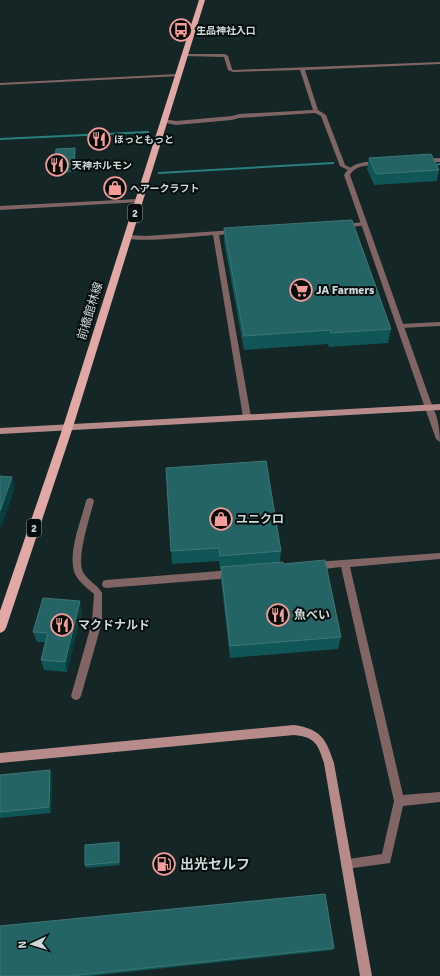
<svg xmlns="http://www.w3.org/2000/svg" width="440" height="976" font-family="Signika,'Noto Sans JP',sans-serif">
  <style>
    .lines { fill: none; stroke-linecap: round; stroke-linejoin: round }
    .stream { fill: #297e7e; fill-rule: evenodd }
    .lane { fill: #816564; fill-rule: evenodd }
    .street { fill: #816564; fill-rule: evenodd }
    .secondary { fill: #b78b89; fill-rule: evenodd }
    .primary { fill: #e1a8a6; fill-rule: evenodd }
    .wall { fill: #105656 }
    .shaded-wall { fill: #0a3d3d }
    .building { fill: #256464; stroke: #3f7676 }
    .labels { text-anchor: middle; stroke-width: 4; stroke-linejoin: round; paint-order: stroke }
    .far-poi-label { font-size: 10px; font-weight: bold; fill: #ced8d8; stroke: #060e0d; text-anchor: start }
    .shield { fill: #060e0d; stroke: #929b9b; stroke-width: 1 }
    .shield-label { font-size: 11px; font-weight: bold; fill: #ced8d8 }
    .poi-label { font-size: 12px; font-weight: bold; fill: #ced8d8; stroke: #060e0d; text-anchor: start }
    .street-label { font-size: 12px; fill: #ced8d8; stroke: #060e0d }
    .near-poi-label { font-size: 14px; font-weight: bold; fill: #ced8d8; stroke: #060e0d; text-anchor: start }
  </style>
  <rect width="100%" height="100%" fill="#152626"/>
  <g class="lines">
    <path class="stream" d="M 148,131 L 149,131 L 149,133 L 0,140 L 0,138 Z
      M 333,162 L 334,162 L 334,164 L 159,174 L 157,173 L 159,172 Z
      M 440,163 L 440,165 L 435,166 L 433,165 Z"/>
    <path class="lane" d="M 182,54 L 225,54 L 228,56 L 232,69 L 233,70 L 440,62 L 440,64 L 305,70 L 318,110 L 326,115 L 345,165 L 353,169 L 350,171 L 340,166 L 321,116 L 315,113 L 239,118 L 232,120 L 176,125 L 161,122 L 161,120 L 163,119 L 176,121 L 232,116 L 239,114 L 313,110 L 300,70 L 233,72 L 228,70 L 224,57 L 184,56 L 182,56 Z
      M 138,199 L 141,201 L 140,202 L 0,210 L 0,206 Z
      M 365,222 L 367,223 L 367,225 L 344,228 L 341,226 L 344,224 Z
      M 234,230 L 236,231 L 236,233 L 219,235 L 251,417 L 247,420 L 243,417 L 213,235 C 197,236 134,244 124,237 L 127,235 L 146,236 Z
      M 440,322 L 440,326 L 400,328 L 397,326 L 400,324 Z
      M 429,405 C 438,409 440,433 440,442 L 436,439 L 425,408 Z
      M 90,498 L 93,499 L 94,501 C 90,517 76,558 83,572 C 88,581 98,585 102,593 L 102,622 L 81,696 L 79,699 L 76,700 L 73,699 L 71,696 L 92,622 L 94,594 C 87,588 79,582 75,574 C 67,554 81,521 86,501 L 87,499 Z
      M 440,553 L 440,559 L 350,567 L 403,795 L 440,792 L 440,802 L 403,806 L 390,863 L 346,869 L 342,868 L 341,864 L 342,860 L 382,854 L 394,801 L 341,567 L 315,570 L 312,568 L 311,566 L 312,564 L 315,562 Z
      M 232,570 L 235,571 L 236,574 L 235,577 L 232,578 L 106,588 L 103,587 L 102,584 L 103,581 L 106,580 Z"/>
    <path class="street" d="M 178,74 L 180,74 L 180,76 L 0,85 L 0,83 Z
      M 440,158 L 440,162 L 424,163 L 421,161 L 424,159 Z
      M 378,161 L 380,162 L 380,164 C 368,166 357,164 350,175 L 433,408 L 429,411 L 425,408 L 344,175 C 352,162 364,162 378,161 Z"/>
    <path class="secondary" d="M 440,404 L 440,410 L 0,434 L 0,428 Z
      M 294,725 C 321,729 326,739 334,763 L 372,976 L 360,976 L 324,763 C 318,744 315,737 294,735 L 0,763 L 0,753 Z"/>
    <path class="primary" d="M 199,0 L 205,0 L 73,427 L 6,628 L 4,631 L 0,633 L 0,611 L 63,427 Z"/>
  </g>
  <path class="wall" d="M 75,148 L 76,156 L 76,172 L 56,173 L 55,165 Z
    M 369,158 L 439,170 L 437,181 L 374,185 L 367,169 Z
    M 224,228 L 391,329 L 388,343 L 329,347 L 328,344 L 244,350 L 224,242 Z
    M 166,468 L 281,551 L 280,562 L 283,564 L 341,637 L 338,649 L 230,658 L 221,580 L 221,569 L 220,569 L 219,561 L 172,564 Z
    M 82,611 L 67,672 L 44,670 L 41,660 L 45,642 L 37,642 L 33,632 Z
    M 0,775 L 52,776 L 51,813 L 0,818 Z
    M 119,842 L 120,845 L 120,865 L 86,868 L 85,865 Z
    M 334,948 L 333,950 L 91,976 L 0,976 Z"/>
  <path class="shaded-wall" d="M 75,148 L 76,156 L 76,172 L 74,164 Z
    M 12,477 L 15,488 L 1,528 L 0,524 L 0,511 Z
    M 80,601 L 82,611 L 67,672 L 65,662 Z
    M 50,770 L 52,776 L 51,813 L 49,807 Z
    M 119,842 L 120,845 L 120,865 L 119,862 Z"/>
  <path class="building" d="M 75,148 L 74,164 L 55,165 L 56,149 Z
    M 431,154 L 439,170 L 376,174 L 369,158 Z
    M 352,220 L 391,329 L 331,333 L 330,330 L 244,336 L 224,228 Z
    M 266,461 L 281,551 L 220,556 L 219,548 L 171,551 L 166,468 Z
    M 0,476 L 12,477 L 0,511 Z
    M 325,560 L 341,637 L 230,646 L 221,567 L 283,562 L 283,564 Z
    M 43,598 L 80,601 L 65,662 L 41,660 L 48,633 L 33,632 Z
    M 50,770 L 49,807 L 0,812 L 0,775 Z
    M 119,842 L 119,862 L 85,865 L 85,845 Z
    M 325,894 L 334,948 L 70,976 L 0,976 L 0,926 Z"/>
  <defs>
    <g id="bus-ring" transform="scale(1.15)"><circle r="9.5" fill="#060e0d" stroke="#f59b99" stroke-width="1.5"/><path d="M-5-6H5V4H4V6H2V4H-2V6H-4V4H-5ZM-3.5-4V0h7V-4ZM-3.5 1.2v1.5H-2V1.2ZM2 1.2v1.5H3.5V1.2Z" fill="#f59b99"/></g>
    <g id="restaurant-ring" transform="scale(1.15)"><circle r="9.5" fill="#060e0d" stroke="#f59b99" stroke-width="1.5"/><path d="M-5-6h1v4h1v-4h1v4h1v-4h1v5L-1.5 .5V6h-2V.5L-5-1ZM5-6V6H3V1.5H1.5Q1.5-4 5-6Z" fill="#f59b99"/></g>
    <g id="shop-ring" transform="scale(1.15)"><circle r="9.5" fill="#060e0d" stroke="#f59b99" stroke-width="1.5"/><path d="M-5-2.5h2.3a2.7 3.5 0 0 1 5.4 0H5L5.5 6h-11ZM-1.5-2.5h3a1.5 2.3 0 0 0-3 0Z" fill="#f59b99"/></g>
    <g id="supermarket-ring" transform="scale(1.15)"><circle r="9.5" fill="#060e0d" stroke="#f59b99" stroke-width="1.5"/><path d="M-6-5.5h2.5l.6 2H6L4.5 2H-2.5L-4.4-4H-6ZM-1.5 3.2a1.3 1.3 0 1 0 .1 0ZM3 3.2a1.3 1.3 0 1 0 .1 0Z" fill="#f59b99"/></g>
    <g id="fuel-ring" transform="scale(1.15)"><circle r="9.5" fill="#060e0d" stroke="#f59b99" stroke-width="1.5"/><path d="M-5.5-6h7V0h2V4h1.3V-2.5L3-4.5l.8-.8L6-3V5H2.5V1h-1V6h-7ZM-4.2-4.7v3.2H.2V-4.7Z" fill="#f59b99"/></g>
  </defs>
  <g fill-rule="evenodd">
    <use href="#bus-ring" x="181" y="30"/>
    <use href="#restaurant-ring" x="99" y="139"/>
    <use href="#restaurant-ring" x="57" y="165"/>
    <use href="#shop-ring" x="115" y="188"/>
    <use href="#supermarket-ring" x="301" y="290"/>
    <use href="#shop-ring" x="221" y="519"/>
    <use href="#restaurant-ring" x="278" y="615"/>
    <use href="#restaurant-ring" x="62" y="625"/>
    <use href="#fuel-ring" x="164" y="864"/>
  </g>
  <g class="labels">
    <g class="far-poi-label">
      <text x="196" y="34">生品神社入口</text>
      <text x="114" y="143">ほっともっと</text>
      <text x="72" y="169">天神ホルモン</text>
      <text x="130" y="192">ヘアークラフト</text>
    </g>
    <g class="shield">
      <rect x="128" y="204" width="14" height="18" rx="3"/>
      <rect x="27" y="519" width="14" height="18" rx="3"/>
    </g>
    <g class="shield-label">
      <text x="135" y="217">2</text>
      <text x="34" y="532">2</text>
    </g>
    <g class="poi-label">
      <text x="316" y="294">JA Farmers</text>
      <text x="236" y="523">ユニクロ</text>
      <text x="294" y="619">魚べい</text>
      <text x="78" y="629">マクドナルド</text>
    </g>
    <g class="street-label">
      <text transform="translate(90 311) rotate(-73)" y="4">前橋館林線</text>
    </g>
    <g class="near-poi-label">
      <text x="180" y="869">出光セルフ</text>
    </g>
  </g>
  <g transform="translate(32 944) rotate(266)" stroke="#060e0d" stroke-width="3" paint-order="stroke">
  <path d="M0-3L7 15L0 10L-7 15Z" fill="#ced8d8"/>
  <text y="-6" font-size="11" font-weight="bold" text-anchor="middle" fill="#ced8d8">N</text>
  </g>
</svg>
